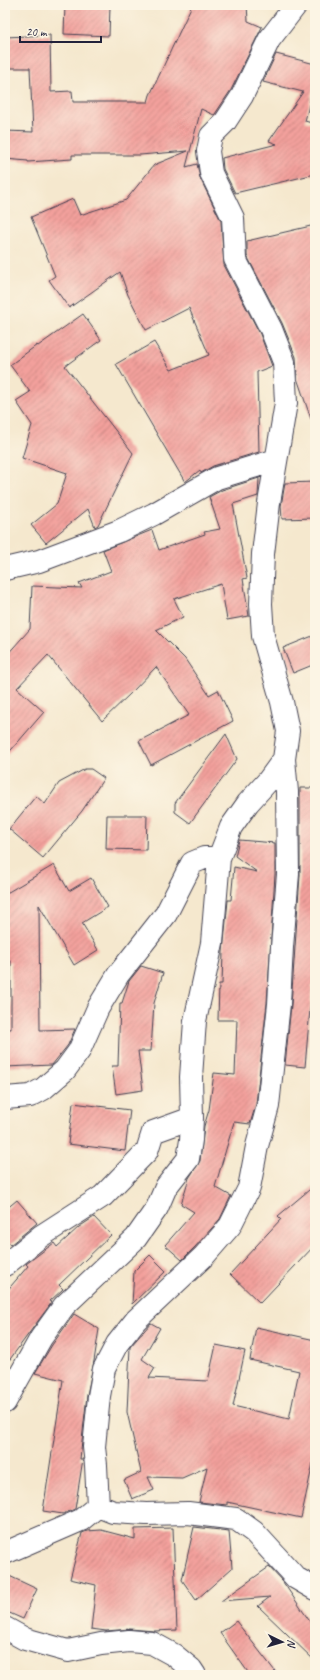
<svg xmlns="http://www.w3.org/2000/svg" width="320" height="1680" font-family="Caveat,sans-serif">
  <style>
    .building { fill: url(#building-hatch) }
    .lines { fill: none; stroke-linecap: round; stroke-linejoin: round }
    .minor-casing { stroke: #424051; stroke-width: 24 }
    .minor { stroke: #fff; stroke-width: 22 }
  </style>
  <defs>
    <pattern id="building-hatch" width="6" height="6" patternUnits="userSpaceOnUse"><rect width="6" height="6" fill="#f3a09c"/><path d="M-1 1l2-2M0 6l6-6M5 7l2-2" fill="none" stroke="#c48280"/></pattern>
  </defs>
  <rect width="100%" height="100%" fill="#fcf5e5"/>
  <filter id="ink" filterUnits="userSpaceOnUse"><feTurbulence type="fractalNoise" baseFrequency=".025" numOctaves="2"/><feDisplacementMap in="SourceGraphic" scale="8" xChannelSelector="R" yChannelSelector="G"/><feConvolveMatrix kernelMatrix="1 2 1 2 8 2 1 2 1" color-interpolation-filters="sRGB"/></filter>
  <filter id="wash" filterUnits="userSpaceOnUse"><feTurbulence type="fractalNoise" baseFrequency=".012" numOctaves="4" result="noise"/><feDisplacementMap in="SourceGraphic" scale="16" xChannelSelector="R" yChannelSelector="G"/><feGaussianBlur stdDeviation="0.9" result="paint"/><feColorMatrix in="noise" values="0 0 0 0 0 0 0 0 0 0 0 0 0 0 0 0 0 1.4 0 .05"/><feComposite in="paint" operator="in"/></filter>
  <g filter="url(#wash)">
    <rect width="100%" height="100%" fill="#f5e8ce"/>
    <g id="blocks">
      <path class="building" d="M 65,5 L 110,6 L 109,36 L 64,34 Z
        M 192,5 L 247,5 L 248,21 L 262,27 L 231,90 L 215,114 L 214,115 L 201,109 L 186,167 L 197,164 L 200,178 L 221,221 L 224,265 L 260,334 L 272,366 L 257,372 L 259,452 L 213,466 L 201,473 L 200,470 L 185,482 L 116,364 L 154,342 L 171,370 L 209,355 L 189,308 L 146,330 L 128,295 L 120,272 L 69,308 L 49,280 L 55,276 L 31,217 L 73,199 L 80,215 L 126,200 L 154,165 L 188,151 L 140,155 L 72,155 L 72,159 L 28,162 L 28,161 L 5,159 L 5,131 L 33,132 L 30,68 L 5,68 L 5,37 L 50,35 L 51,92 L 72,91 L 73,102 L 148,102 L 150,95 Z
        M 276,54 L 315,64 L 315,81 L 305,121 L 315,124 L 315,174 L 235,193 L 223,169 L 222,158 L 277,144 L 269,141 L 303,92 L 263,82 Z
        M 315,225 L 315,418 L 311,419 L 297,378 L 296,357 L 282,323 L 247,256 L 247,241 Z
        M 83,314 L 101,340 L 65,366 L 133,453 L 98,525 L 95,527 L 88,509 L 46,543 L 31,525 L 57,504 L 67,473 L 22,458 L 32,425 L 16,401 L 30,392 L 10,365 L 37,345 L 38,346 Z
        M 259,478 L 258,496 L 233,504 L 247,578 L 243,579 L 249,616 L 227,620 L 221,584 L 174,599 L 183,617 L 156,630 L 185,659 L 209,695 L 218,690 L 233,721 L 151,765 L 139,741 L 189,715 L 156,667 L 132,692 L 102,721 L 48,655 L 17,688 L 44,712 L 5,757 L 5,657 L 30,629 L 32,586 L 82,588 L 79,583 L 111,571 L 103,550 L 152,530 L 159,550 L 205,534 L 204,532 L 220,529 L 209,497 L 222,490 Z
        M 315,482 L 315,518 L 282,519 L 281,506 L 285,483 Z
        M 315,635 L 315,664 L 293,673 L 283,648 Z
        M 226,734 L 237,759 L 190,823 L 175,812 L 175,803 Z
        M 85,769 L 91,769 L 104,778 L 82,811 L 43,858 L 9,829 L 36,796 L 45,804 L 59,783 Z
        M 300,788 L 315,788 L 315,986 L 312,986 L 305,1067 L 285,1065 L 291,1005 L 300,875 Z
        M 107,815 L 147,815 L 146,850 L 106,849 Z
        M 239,840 L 275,843 L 275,874 L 267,1003 L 256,1104 L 250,1124 L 234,1122 L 215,1187 L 231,1196 L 220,1219 L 195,1247 L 182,1260 L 165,1245 L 194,1212 L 181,1204 L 189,1178 L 200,1161 L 204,1126 L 209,1110 L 214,1073 L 235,1075 L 237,1020 L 218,1020 L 219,984 L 222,984 L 223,952 L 228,900 L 231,900 L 234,867 L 257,872 L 235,856 Z
        M 54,865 L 69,891 L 91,878 L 108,907 L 82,923 L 98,950 L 74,965 L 39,905 L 40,1030 L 75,1029 L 68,1045 L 52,1065 L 5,1067 L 5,1029 L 11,1029 L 11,961 L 5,964 L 5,894 Z
        M 141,966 L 163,973 L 154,1003 L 151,1051 L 138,1051 L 143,1090 L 116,1094 L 112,1066 L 118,1066 L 120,1003 L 122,1003 L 129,981 Z
        M 73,1103 L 130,1110 L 125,1151 L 68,1144 Z
        M 315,1185 L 315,1245 L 260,1303 L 230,1274 L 281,1219 L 278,1216 Z
        M 17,1200 L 37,1223 L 10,1245 L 5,1239 L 5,1210 Z
        M 94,1217 L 111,1235 L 59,1285 L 63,1289 L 50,1301 L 52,1302 L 5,1366 L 5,1293 L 28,1266 L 26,1264 L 54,1243 L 57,1247 L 79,1227 Z
        M 150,1255 L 166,1271 L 132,1304 L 134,1271 Z
        M 74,1314 L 99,1329 L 94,1361 L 87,1395 L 80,1459 L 83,1459 L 75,1509 L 63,1514 L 43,1511 L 63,1380 L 35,1373 L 52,1345 Z
        M 151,1323 L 160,1328 L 142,1359 L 155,1368 L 149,1378 L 208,1381 L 216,1345 L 245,1351 L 233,1406 L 289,1419 L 299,1371 L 250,1360 L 256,1327 L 315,1340 L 315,1454 L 301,1518 L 227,1502 L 227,1505 L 199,1502 L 207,1467 L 182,1478 L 148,1477 L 154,1490 L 132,1499 L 124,1480 L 141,1472 L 127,1412 L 130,1347 Z
        M 194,1527 L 229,1531 L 232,1568 L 196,1600 L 182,1580 Z
        M 173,1528 L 177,1630 L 154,1631 L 130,1629 L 106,1631 L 91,1629 L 96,1585 L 70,1579 L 82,1533 L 87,1531 L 101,1530 L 135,1539 L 135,1529 Z
        M 269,1567 L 283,1582 L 315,1629 L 315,1661 L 258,1606 L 270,1597 L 221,1601 Z
        M 5,1574 L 37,1589 L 23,1619 L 5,1611 Z
        M 236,1621 L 278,1675 L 250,1675 L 220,1633 Z"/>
    </g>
  </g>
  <g filter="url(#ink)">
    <use href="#blocks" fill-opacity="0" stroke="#424051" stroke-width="1"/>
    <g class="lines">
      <g class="minor-casing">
        <path id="minor" d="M 5,569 L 39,561 L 119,531 L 154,514 L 217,478 L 276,460
          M 284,759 L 287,792 L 288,874 L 282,947 L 279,1004 L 268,1106 L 257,1146 L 249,1188 L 230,1226 L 204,1256 L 136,1320 L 117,1344 L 104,1369 L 99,1396 L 94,1447 L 96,1465 L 98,1506 L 113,1512 L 146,1514 L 188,1513 L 236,1519 L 254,1532 L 296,1578 L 315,1589
          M 5,1098 L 30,1096 L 43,1089 L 65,1070 L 79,1051 L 98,1008 L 118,975 L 166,914 L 192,863 L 204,858 L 219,858
          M 5,1265 L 41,1236 L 103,1196 L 147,1151 L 153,1132 L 192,1118 L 191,1077 L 195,1021 L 212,943 L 219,858 L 231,827 L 248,803 L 268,781 L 284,759 L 288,731 L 282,702 L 263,636 L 261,604 L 263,554 L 269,503 L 286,403 L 284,362 L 271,329 L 235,259 L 233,218 L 211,173 L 208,151 L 211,136 L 225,122 L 242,96 L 269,40 L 296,5
          M 5,1402 L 41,1338 L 64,1306 L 136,1238 L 157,1208 L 166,1187 L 188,1159 L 191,1140 L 192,1118
          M 5,1553 L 81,1520 L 98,1506
          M 5,1628 L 25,1639 L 68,1651 L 101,1644 L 129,1641 L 152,1643 L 174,1655 L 191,1669 L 195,1675"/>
      </g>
      <use href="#minor" class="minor"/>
    </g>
  </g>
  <rect width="320" height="1680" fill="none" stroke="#fcf5e5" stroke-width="20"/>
  <g transform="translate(282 1642) rotate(95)" stroke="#fcf5e5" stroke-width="3" paint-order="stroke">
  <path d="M0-3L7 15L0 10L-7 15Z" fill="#22223b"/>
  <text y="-6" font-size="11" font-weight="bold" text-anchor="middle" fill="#22223b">N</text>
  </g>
  <path d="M20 36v6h81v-6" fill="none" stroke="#22223b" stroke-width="2"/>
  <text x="26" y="36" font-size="12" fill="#22223b" stroke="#fcf5e5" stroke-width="3" paint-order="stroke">20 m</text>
</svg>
